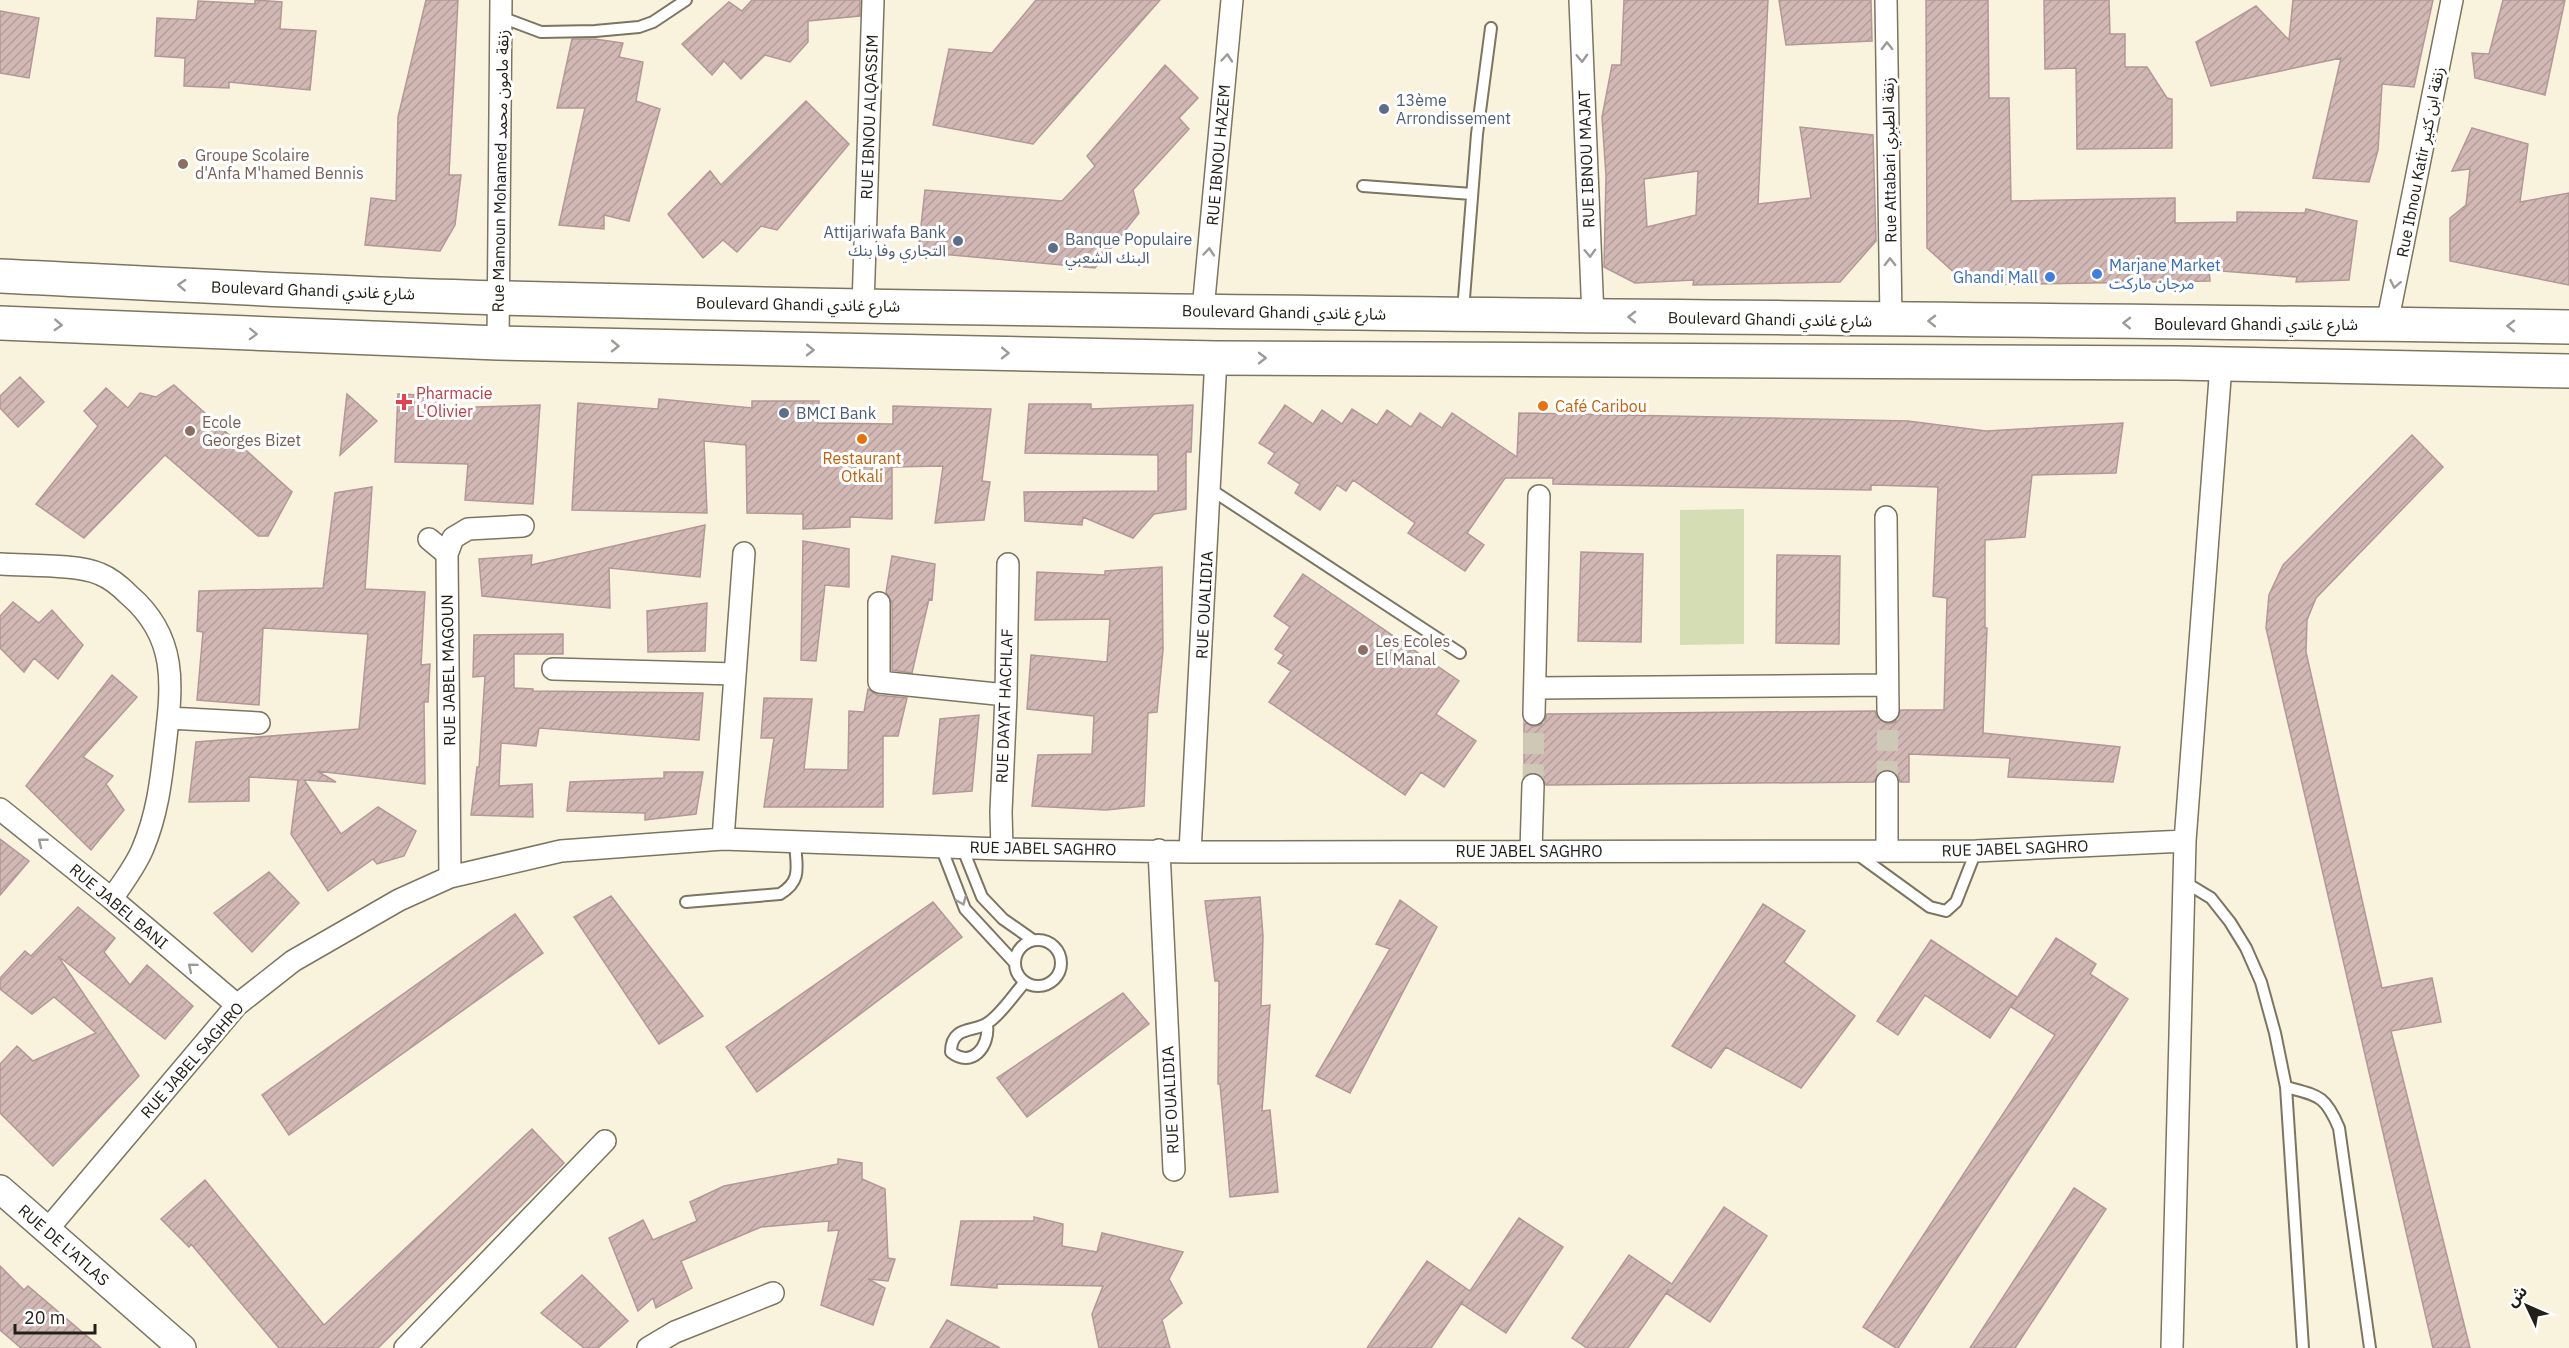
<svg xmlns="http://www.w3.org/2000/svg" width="2569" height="1348" font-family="'IBM Plex Sans','Noto Sans Arabic',sans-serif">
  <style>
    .grass { fill: #d4ddb4 }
    .building { fill: url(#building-hatch); stroke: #b19896; stroke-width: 1.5; fill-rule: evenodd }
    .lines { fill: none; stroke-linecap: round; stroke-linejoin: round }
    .minor-tunnel { stroke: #cec9b6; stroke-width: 21; stroke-dasharray: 21 10; stroke-linecap: butt }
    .service-casing { stroke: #7b7561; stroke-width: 14 }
    .minor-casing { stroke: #7b7561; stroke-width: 24 }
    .tertiary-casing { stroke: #7b7561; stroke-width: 30 }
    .primary-casing { stroke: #7b7561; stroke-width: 36 }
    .service { stroke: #fff; stroke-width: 10 }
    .minor { stroke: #fff; stroke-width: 21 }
    .tertiary { stroke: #fff; stroke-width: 27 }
    .primary { stroke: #fff; stroke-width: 33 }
    .oneway { stroke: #9c9b97 }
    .service-dot { fill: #5c6f8a; stroke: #fff; stroke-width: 2 }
    .education-dot { fill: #8d6e63; stroke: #fff; stroke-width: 2 }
    .shop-dot { fill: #3f7fe0; stroke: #fff; stroke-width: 2 }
    .health-dot { fill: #e0444e; stroke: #fff; stroke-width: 2 }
    .food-dot { fill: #e8710a; stroke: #fff; stroke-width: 2 }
    .labels { text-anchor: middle; stroke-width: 6; stroke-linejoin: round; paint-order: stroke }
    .service-label { font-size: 16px; fill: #4e5e75; stroke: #fff; text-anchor: start }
    .street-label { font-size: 16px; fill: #222018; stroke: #fff }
    .education-label { font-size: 16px; fill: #785e54; stroke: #fff; text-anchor: start }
    .shop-label { font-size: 16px; fill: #366cbe; stroke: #fff; text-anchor: start }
    .health-label { font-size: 16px; fill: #be3a42; stroke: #fff; text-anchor: start }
    .food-label { font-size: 16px; fill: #c56008; stroke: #fff; text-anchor: start }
  </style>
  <defs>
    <pattern id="building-hatch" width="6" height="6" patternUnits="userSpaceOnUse" patternTransform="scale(1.5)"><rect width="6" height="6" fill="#d2b8b5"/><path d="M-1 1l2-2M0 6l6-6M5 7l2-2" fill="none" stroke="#b49e9b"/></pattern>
  </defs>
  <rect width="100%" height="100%" fill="#f9f3dd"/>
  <path class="grass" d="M 1744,509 L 1744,644 L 1680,645 L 1680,510 Z"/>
  <path class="building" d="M 255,0 L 282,2 L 280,29 L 316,31 L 310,90 L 229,82 L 229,88 L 184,86 L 185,58 L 155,56 L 157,18 L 196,20 L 198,1 L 255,4 Z
    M 426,0 L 458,0 L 449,175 L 461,175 L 455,225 L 440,251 L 365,245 L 371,198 L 396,201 L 398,117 Z
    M 752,0 L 860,0 L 860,16 L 808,21 L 808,42 L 790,62 L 765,55 L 741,79 L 724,61 L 712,75 L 682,44 L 729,2 L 742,11 Z
    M 1036,0 L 1160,0 L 1033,144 L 933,125 L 949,49 L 992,53 Z
    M 1624,0 L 1768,0 L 1758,204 L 1811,198 L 1800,127 L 1873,135 L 1876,241 L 1840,282 L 1693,285 L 1694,280 L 1635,283 L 1604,267 L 1606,176 L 1602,117 L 1612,65 L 1621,65 ZM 1698,171 L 1696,215 L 1647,227 L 1644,179 Z
    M 1779,0 L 1871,0 L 1872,41 L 1786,45 Z
    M 1926,0 L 1988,0 L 1989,98 L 2009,98 L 2011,201 L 2175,198 L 2175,223 L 2237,222 L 2237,212 L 2305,213 L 2306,209 L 2357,221 L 2349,280 L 2296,282 L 2297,277 L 2209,270 L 2210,281 L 1968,285 L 1927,248 Z
    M 2044,0 L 2109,0 L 2110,34 L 2125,34 L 2125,67 L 2147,67 L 2167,98 L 2172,99 L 2172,148 L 2077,149 L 2076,68 L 2045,69 Z
    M 2293,0 L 2433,0 L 2414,87 L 2382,84 L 2378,150 L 2369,182 L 2313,178 L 2341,58 L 2211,86 L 2196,42 L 2256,6 L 2289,40 Z
    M 2503,0 L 2565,0 L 2545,95 L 2475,78 L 2472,53 L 2489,54 Z
    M 0,11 L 39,18 L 29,78 L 0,73 Z
    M 572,39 L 595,39 L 623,43 L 619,57 L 643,62 L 636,101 L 660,109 L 629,221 L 604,215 L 604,229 L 559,225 L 585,108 L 557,108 Z
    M 1165,65 L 1198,98 L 1179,118 L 1189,129 L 1133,190 L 1139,213 L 1095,268 L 918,252 L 925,190 L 1062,201 L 1095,166 L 1087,156 Z
    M 806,101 L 849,144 L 777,230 L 761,226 L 737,252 L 723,240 L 703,258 L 668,214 L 710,171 L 721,185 Z
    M 2472,128 L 2528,144 L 2520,202 L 2569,193 L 2569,285 L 2450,261 L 2450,218 L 2466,205 L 2470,169 L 2452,171 Z
    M 20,377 L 44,402 L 18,427 L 0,408 L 0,396 Z
    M 174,385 L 292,492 L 268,536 L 258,536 L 165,455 L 84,538 L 36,504 L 98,426 L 84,411 L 106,388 L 128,408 L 140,393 L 156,397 Z
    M 347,394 L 377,421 L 340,455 Z
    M 398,394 L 442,396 L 442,408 L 540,405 L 533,504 L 465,500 L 468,464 L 395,462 Z
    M 659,399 L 752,408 L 752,401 L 819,401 L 818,423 L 893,424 L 893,406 L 991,409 L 982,481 L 990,482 L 984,520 L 935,523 L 943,466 L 892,467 L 892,519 L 850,517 L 850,527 L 803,529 L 803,514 L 747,513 L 746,445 L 704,441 L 707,513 L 572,510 L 578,403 L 658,409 Z
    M 1029,404 L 1091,404 L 1091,409 L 1193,405 L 1191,452 L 1186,452 L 1186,509 L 1154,514 L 1133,538 L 1083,517 L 1082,525 L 1025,521 L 1024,492 L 1158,491 L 1158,455 L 1025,453 Z
    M 1285,405 L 1313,424 L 1322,410 L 1342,424 L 1352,409 L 1377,425 L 1387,410 L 1411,427 L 1420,413 L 1442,428 L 1452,413 L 1517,457 L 1519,413 L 1908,421 L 1986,431 L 2123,423 L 2116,473 L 2032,475 L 2025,537 L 1985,540 L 1985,628 L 1987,628 L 1983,733 L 2120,747 L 2113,782 L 2008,777 L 2010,758 L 1909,754 L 1909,782 L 1900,782 L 1898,775 L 1888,769 L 1880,771 L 1874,782 L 1546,785 L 1539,774 L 1533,772 L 1524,776 L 1524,721 L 1533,727 L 1540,725 L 1545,720 L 1547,714 L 1875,711 L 1877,718 L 1888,724 L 1895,722 L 1901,710 L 1944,710 L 1947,598 L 1933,596 L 1938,487 L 1871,485 L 1871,490 L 1553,484 L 1553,478 L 1505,478 L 1467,533 L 1484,545 L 1465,571 L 1408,533 L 1415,523 L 1353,480 L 1346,491 L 1337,485 L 1320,510 L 1295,493 L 1300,484 L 1268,463 L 1275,453 L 1259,443 Z
    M 2412,435 L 2443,467 L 2316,598 L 2307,620 L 2306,652 L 2382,988 L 2432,978 L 2441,1022 L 2391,1031 L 2470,1348 L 2433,1348 L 2266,628 L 2269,595 L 2283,565 Z
    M 372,487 L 365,589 L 425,592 L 421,665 L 430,664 L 428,702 L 424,702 L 425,784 L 317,771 L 336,782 L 304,780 L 341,834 L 378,807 L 416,831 L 404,856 L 377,864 L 373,859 L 328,891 L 291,834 L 298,780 L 249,777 L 249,801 L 189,802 L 196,742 L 359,729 L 368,634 L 263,628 L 259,705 L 197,700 L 203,632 L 197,631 L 199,591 L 323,588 L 335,493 Z
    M 705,525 L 700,577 L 609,568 L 610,608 L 482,596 L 479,559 L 532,555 L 531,565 Z
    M 803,541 L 849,549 L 849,587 L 825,585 L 816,661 L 801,660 Z
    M 1581,552 L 1643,554 L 1641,642 L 1578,641 Z
    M 1777,555 L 1840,556 L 1839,644 L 1776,643 Z
    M 892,556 L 935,564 L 932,600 L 929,599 L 912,673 L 892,670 L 892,603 L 886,592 Z
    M 1162,567 L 1163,650 L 1157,712 L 1148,713 L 1144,806 L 1106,810 L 1032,806 L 1038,755 L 1092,754 L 1094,716 L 1027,709 L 1031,655 L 1107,662 L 1110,619 L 1035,620 L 1037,572 L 1105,575 L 1105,571 Z
    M 1303,574 L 1459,681 L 1436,714 L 1476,741 L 1444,787 L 1421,772 L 1405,795 L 1269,702 L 1291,671 L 1278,663 L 1284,655 L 1275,649 L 1290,627 L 1274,616 Z
    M 13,602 L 39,623 L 52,610 L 83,645 L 58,679 L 34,658 L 24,672 L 0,648 L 0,616 Z
    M 707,603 L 705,651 L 648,652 L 647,611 Z
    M 563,634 L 563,654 L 514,654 L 514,688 L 533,689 L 533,691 L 703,693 L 699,740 L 539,728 L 536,746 L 501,743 L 499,786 L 532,784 L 533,817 L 471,815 L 477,767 L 479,767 L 485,676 L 473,677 L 474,635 Z
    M 112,675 L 137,697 L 83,757 L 113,776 L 106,784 L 124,810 L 91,850 L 26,786 Z
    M 868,689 L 877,695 L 907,698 L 898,736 L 883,736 L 883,807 L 764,807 L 774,738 L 761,738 L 764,698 L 812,699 L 804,769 L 848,770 L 849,711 L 864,712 Z
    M 979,715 L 972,791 L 933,794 L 940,719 Z
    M 664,772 L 703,772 L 696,814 L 645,820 L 645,813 L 567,811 L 570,782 L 664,778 Z
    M 0,839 L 29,861 L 0,895 Z
    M 269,872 L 299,903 L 252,952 L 214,913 Z
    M 611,896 L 703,1016 L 659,1044 L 574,917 Z
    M 1260,897 L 1263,936 L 1261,1006 L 1270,1005 L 1262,1111 L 1270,1110 L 1278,1192 L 1230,1197 L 1220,1084 L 1218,1084 L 1219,981 L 1215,981 L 1205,901 Z
    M 1400,900 L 1437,927 L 1350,1093 L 1316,1076 L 1390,949 L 1376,944 Z
    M 933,902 L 962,937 L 757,1092 L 726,1047 Z
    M 1763,904 L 1805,931 L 1784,962 L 1855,1016 L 1801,1088 L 1726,1047 L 1711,1068 L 1672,1046 Z
    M 78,907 L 115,938 L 104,952 L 130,985 L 147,965 L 193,1006 L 165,1039 L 58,956 L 139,1076 L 53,1166 L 0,1113 L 0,1064 L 17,1046 L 33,1061 L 96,1033 L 54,997 L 32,1014 L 0,989 L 0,978 L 25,951 L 31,956 Z
    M 515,914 L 543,953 L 289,1135 L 262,1095 Z
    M 2056,938 L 2096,964 L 2090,974 L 2128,999 L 1898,1348 L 1896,1348 L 1863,1327 L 2055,1035 L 2011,1007 Z
    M 1931,940 L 2017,997 L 1990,1038 L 1925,995 L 1898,1035 L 1877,1021 Z
    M 1123,993 L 1149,1024 L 1027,1117 L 997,1078 Z
    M 532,1129 L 564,1163 L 378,1348 L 279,1348 L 191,1244 L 189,1247 L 161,1219 L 205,1180 L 324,1325 Z
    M 838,1159 L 862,1163 L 862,1179 L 885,1189 L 888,1258 L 895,1259 L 888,1281 L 868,1279 L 885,1288 L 873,1325 L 821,1305 L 839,1230 L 828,1231 L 829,1221 L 761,1227 L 681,1261 L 692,1288 L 656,1308 L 653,1298 L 638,1311 L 609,1238 L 643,1220 L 653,1240 L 697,1221 L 690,1202 L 724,1186 L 838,1164 Z
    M 2074,1188 L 2106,1209 L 2015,1348 L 1970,1348 Z
    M 1724,1207 L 1767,1236 L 1710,1322 L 1666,1293 L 1669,1289 L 1628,1348 L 1587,1348 L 1572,1338 L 1629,1255 L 1672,1284 Z
    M 1034,1217 L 1063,1224 L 1062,1246 L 1097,1252 L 1102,1233 L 1183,1252 L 1169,1279 L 1182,1303 L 1162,1320 L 1170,1348 L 1099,1348 L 1092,1314 L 1103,1286 L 997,1284 L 997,1288 L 951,1285 L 961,1221 L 1034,1221 Z
    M 1519,1218 L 1563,1247 L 1506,1333 L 1462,1304 L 1463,1301 L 1431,1348 L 1367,1348 L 1427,1261 L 1470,1291 Z
    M 0,1266 L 24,1290 L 28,1286 L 101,1348 L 21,1348 L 0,1330 Z
    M 582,1275 L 628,1321 L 598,1348 L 584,1348 L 541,1313 Z
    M 947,1320 L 1000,1348 L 930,1348 Z"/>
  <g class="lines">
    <path class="minor-tunnel" d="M 1887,782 L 1888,711
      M 1533,785 L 1534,714"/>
    <g class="service-casing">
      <path id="service" d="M 501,17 L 541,32 L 595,31 L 639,27 L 653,22 L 686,0
        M 1363,186 L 1472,194
        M 1463,311 L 1477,134 L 1491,28
        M 1210,489 L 1460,653
        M 941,847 L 965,909 L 1014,962
        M 962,847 L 982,897 L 1003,919 L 1033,940
        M 1857,854 L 1930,907 L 1946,911 L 1956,902 L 1976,851
        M 2183,881 L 2211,898 L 2230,922 L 2246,948 L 2261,982 L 2275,1033 L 2286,1087 L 2303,1348
        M 686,902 L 780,894 C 803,880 796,866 795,842
        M1015 963a23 23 0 1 1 46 0a23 23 0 1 1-46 0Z
        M 987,1025 C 990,1046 972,1069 951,1052 C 951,1024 977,1033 989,1022 C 1002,1013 1014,994 1025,982
        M 2286,1087 C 2319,1096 2325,1095 2339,1128 L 2370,1348"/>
    </g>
    <g class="minor-casing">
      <path id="minor" d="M 1580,0 L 1593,317
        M 1886,0 L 1891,320
        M 863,306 L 873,0
        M 1203,310 L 1232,0
        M 2387,324 L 2452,0
        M 498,343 L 501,0
        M 1886,517 L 1888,711
        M 429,539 L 447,554
        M 0,564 C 27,566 77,564 100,574 C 110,578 121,587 129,595 C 179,638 172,687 165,746 C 161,782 157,815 143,848 C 136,866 122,883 112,899
        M 879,603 L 879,682 L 1006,695
        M 553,669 L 735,674
        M 1535,688 L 1887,685
        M 1534,714 L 1539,496
        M 169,718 L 259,723
        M 0,809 L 112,899 L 237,1005
        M 723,839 L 744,553
        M 1002,849 L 1001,812 L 1006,695 L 1008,564
        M 1159,850 L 1174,1170
        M 1531,851 L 1533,785
        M 1887,851 L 1887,782
        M 1190,852 L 1216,358
        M 450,877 L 447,554 L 453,538 L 468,529 L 523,526
        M 47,1230 L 237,1005 L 293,961 L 399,900 L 450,877 L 561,851 L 723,839 L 1002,849 L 1190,852 L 1976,851 L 2185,841
        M 405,1348 L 605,1141
        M 648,1348 L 675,1332 L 773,1293
        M 2172,1348 L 2185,841 L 2221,365"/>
    </g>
    <g class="tertiary-casing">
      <path id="tertiary" d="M 0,1189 L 182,1348"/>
    </g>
    <g class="primary-casing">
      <path id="primary" d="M 0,276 C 168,284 335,294 503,298 C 1192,316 1880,316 2569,327
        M 0,323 L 498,343 L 1216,358 L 2177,363 L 2569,371"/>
    </g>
    <use href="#service" class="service"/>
    <use href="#minor" class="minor"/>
    <use href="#tertiary" class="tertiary"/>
    <use href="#primary" class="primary"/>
  </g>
  <defs><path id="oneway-chevron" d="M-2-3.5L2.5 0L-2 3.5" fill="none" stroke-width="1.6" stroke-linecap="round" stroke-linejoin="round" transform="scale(1.5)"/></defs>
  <g class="oneway">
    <use href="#oneway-chevron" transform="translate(1887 46) rotate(-91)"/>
    <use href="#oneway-chevron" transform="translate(1227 58) rotate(-85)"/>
    <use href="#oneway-chevron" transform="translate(1582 58) rotate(88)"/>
    <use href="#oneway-chevron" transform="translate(1209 252) rotate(-85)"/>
    <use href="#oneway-chevron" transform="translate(1590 253) rotate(88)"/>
    <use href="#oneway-chevron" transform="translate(1890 262) rotate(-91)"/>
    <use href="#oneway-chevron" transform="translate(2395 284) rotate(101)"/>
    <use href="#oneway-chevron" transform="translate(182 285) rotate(-177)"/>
    <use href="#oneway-chevron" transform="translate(1632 317) rotate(-179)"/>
    <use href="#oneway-chevron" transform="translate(1932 321) rotate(-179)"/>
    <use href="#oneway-chevron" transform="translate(2127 323) rotate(-179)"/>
    <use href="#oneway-chevron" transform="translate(58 325) rotate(3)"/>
    <use href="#oneway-chevron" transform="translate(2511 326) rotate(-179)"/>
    <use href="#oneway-chevron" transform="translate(253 334) rotate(2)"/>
    <use href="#oneway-chevron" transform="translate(615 346) rotate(1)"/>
    <use href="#oneway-chevron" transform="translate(810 350) rotate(1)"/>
    <use href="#oneway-chevron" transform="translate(1005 353) rotate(1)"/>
    <use href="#oneway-chevron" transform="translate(1262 358)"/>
    <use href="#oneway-chevron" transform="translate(42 842) rotate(-141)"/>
    <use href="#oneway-chevron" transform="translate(962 901) rotate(67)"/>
    <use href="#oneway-chevron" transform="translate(192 967) rotate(-140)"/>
  </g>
  <g class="service-dot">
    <circle cx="1384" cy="109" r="6"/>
    <circle cx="958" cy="241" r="6"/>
    <circle cx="1053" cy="248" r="6"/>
    <circle cx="784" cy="413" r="6"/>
  </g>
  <g class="education-dot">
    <circle cx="183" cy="164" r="6"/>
    <circle cx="190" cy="431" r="6"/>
    <circle cx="1363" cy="650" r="6"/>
  </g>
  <g class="shop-dot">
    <circle cx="2097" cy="274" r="6"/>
    <circle cx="2050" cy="277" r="6"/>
  </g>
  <path class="health-dot" d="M401 393h6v6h6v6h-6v6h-6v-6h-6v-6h6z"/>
  <g class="food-dot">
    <circle cx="1543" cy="406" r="6"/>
    <circle cx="862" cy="439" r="6"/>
  </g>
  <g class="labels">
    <g class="service-label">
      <text x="1396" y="106">13ème<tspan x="1396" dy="18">Arrondissement</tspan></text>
      <text x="946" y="238" text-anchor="end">Attijariwafa Bank<tspan x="946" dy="18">التجاري وفا بنك</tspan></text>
      <text x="1065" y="245">Banque Populaire<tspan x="1065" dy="18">البنك الشعبي</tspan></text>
      <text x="796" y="419">BMCI Bank</text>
    </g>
    <g class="street-label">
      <text transform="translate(869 117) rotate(-88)" y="6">RUE IBNOU ALQASSIM</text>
      <text transform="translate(1218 155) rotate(-85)" y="6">RUE IBNOU HAZEM</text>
      <text transform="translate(1586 159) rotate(-92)" y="6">RUE IBNOU MAJAT</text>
      <text transform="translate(1889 160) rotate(-91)" y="6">Rue Attabari زنقة الطبري</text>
      <text transform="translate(2420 162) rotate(-79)" y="6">Rue Ibnou Katir زنقة ابن كثير</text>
      <text transform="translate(500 171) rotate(-89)" y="6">Rue Mamoun Mohamed زنقة مامون محمد</text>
      <text transform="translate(313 290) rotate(2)" y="6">Boulevard Ghandi شارع غاندي</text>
      <text transform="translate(798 304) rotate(1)" y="6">Boulevard Ghandi شارع غاندي</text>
      <text transform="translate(1284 312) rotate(1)" y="6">Boulevard Ghandi شارع غاندي</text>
      <text transform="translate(1770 319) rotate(1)" y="6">Boulevard Ghandi شارع غاندي</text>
      <text x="2256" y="330">Boulevard Ghandi شارع غاندي</text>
      <text transform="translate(1204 605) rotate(-87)" y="6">RUE OUALIDIA</text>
      <text transform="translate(448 670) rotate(-91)" y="6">RUE JABEL MAGOUN</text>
      <text transform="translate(1004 706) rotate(-88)" y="6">RUE DAYAT HACHLAF</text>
      <text transform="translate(1043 848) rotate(1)" y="6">RUE JABEL SAGHRO</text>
      <text transform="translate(2015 848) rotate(-2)" y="6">RUE JABEL SAGHRO</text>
      <text x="1529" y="857">RUE JABEL SAGHRO</text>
      <text transform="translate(119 906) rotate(40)" y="6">RUE JABEL BANI</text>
      <text transform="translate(192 1060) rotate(-49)" y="6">RUE JABEL SAGHRO</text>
      <text transform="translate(1170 1100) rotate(-93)" y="6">RUE OUALIDIA</text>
      <text transform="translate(64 1245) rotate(41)" y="6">RUE DE L'ATLAS</text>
    </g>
    <g class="education-label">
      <text x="195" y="161">Groupe Scolaire<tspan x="195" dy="18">d'Anfa M'hamed Bennis</tspan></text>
      <text x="202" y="428">Ecole<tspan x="202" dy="18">Georges Bizet</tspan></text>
      <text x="1375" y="647">Les Ecoles<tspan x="1375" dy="18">El Manal</tspan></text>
    </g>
    <g class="shop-label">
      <text x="2109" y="271">Marjane Market<tspan x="2109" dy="18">مرجان ماركت</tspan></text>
      <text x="2038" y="283" text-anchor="end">Ghandi Mall</text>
    </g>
    <g class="health-label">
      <text x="416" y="399">Pharmacie<tspan x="416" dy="18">L'Olivier</tspan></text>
    </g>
    <g class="food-label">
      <text x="1555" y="412">Café Caribou</text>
      <text x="862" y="464" text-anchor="middle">Restaurant<tspan x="862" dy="18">Otkali</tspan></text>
    </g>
  </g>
  <g transform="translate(2527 1306) rotate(314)" stroke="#ffffff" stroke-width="4.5" paint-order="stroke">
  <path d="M0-4.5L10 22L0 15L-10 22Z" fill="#222018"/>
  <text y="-9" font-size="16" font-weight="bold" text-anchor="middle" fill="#222018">ش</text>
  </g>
  <path d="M15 1324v9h80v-9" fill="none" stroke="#222018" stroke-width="3"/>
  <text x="24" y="1324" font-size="18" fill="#222018" stroke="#ffffff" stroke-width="4.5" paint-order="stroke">20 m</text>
</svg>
